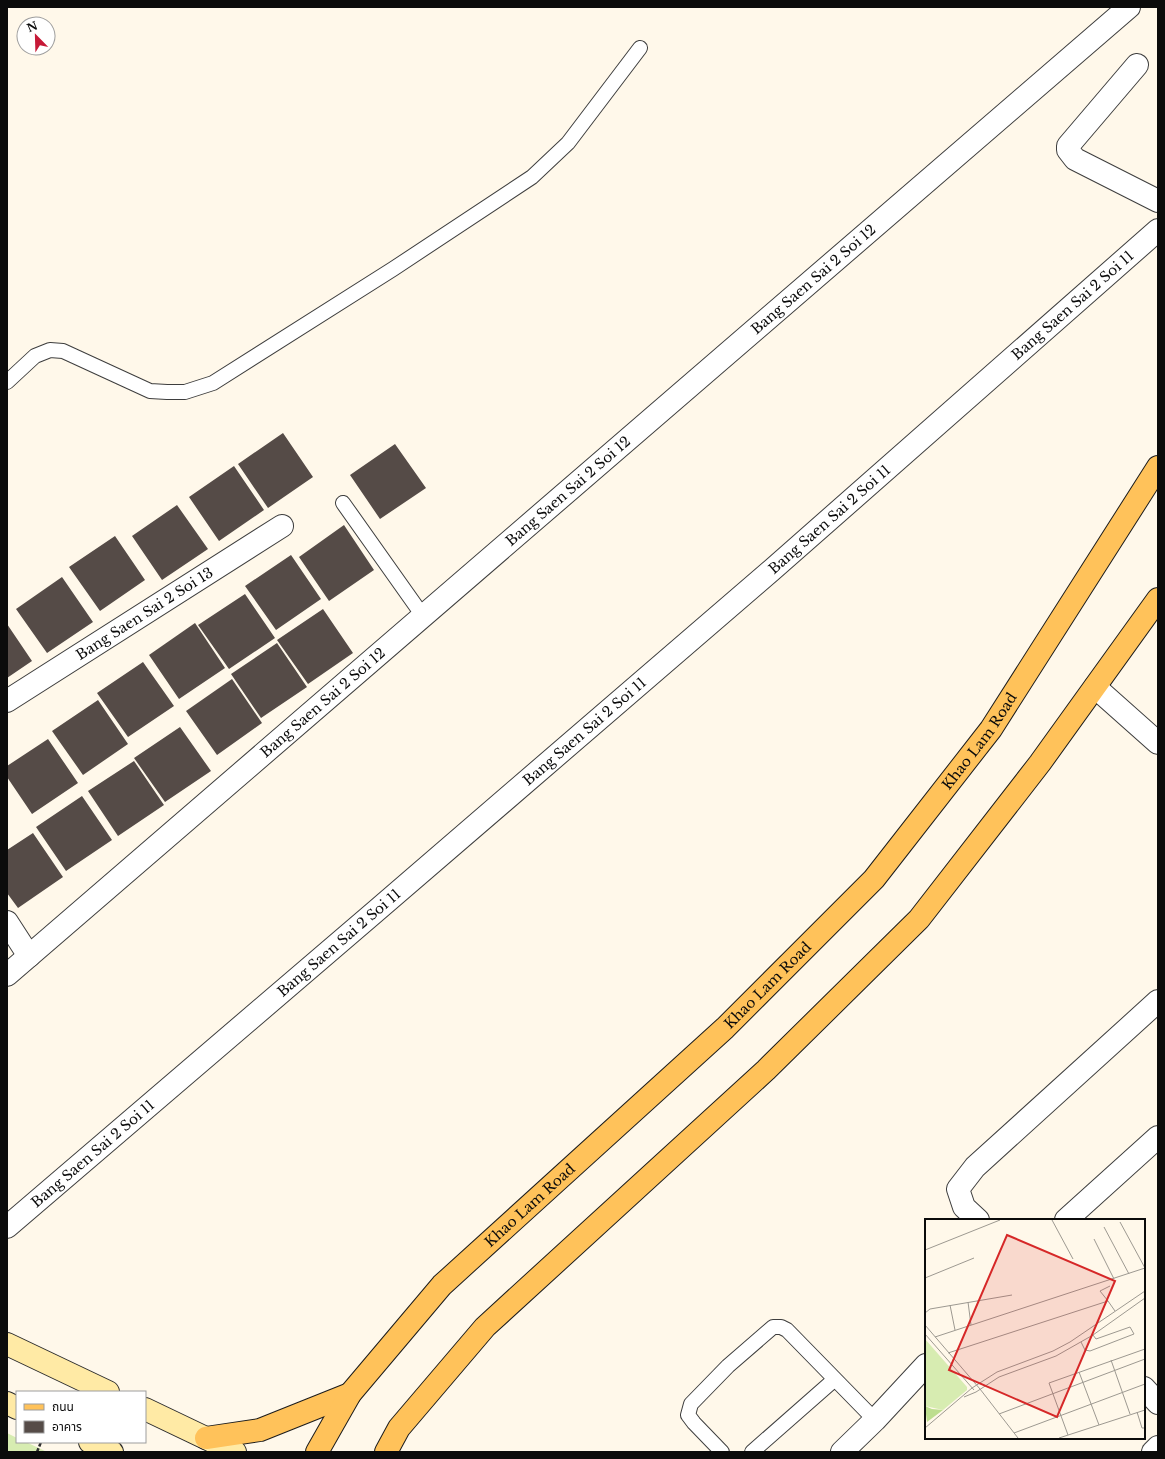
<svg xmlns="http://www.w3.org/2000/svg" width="1165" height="1459" font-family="'Libre Baskerville','Noto Sans Thai',serif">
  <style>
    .green { fill: #d7ecb1 }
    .building { fill: #554b47 }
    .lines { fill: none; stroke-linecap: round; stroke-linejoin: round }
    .lane-casing { stroke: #3e3e3e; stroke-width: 16 }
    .street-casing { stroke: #3e3e3e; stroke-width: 24 }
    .secondary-casing { stroke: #2d2d2d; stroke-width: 24 }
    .primary-casing { stroke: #1c1c1c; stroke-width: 24 }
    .path { stroke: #2d2d2d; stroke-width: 2.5; stroke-dasharray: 4 2; stroke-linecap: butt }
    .lane { stroke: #fff; stroke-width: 14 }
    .street { stroke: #fff; stroke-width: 22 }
    .secondary { stroke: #ffeaa5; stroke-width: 22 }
    .primary { stroke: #ffc25a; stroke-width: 22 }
    .labels { text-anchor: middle; stroke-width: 4; stroke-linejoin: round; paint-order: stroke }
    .street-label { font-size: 14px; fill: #0b0b0b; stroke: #fff }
    .inset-road { fill: none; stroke: #9d9991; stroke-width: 1 }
    .view { fill: #d62828; fill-opacity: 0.15; stroke: #d62828; stroke-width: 2 }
    .inset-edge { fill: none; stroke: #0b0b0b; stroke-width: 2 }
  </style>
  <rect width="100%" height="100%" fill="#fff8ea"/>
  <path class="green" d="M 7,1433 L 17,1438 L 17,1442 L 26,1442 L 47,1452 L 7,1452 Z"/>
  <path class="building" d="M 283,433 L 313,477 L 268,508 L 238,464 Z
    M 395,444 L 426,488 L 380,519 L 350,475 Z
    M 234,466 L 264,510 L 219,541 L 189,497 Z
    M 177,505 L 208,549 L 162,580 L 132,536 Z
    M 344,525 L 374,570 L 329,601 L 299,557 Z
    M 115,536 L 145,580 L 100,611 L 69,567 Z
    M 291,555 L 321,599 L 276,630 L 245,586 Z
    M 62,577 L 93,622 L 47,653 L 16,609 Z
    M 245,594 L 275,638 L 229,669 L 198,625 Z
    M 323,609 L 353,653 L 308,684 L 277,640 Z
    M 195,623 L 225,668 L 179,699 L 149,655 Z
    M 7,624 L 32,661 L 7,678 Z
    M 277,643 L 307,687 L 261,718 L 231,674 Z
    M 143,662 L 174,706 L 128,737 L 97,693 Z
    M 232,679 L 262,723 L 217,755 L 186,711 Z
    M 98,700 L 128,744 L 83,775 L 52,731 Z
    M 180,727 L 211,771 L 165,802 L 134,758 Z
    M 48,739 L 78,783 L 32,814 L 7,777 L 7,766 Z
    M 134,761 L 164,805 L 118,836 L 88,791 Z
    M 82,796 L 112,840 L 66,871 L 36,827 Z
    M 33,833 L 63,877 L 18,908 L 7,893 L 7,850 Z"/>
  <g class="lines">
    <g class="lane-casing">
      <path id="lane" d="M 7,382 L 35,356 L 50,350 L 63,351 L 150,391 L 167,392 L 185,392 L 213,383 L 393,269 L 532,177 L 568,143 L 640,48
        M 343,503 L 423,616
        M 722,1452 L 694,1423 L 688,1415 L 691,1404 L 728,1366 L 773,1327 L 781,1327 L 787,1330 L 875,1420
        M 752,1452 L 835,1379"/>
    </g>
    <g class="street-casing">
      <g id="street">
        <path d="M 1137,65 L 1068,146 L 1068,150 L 1075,159 L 1158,201"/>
        <path d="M 1095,687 L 1158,743"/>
        <path id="s1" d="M 7,701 L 282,526"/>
        <path d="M 7,922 L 29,956"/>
        <path id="s2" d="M 7,975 L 1129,7"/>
        <path d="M 978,1220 L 964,1207 L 958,1189 L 975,1167 L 1158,1001"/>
        <path d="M 1066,1220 L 1158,1137"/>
        <path id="s3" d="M 7,1227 L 376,911 L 773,569 L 1158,230"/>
        <path d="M 1144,1388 L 1158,1403"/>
        <path d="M 842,1452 L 875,1420 L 926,1365"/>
        <path d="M 1153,1452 L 1158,1447"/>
      </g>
    </g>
    <g class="secondary-casing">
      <path id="secondary" d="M 7,1344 L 108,1392
        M 7,1403 L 17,1408
        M 145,1409 L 235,1452
        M 90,1442 L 112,1452"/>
    </g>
    <g class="primary-casing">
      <g id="primary">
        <path d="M 206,1438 L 260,1430 L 350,1394"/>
        <path id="s4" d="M 317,1452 L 350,1394 L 442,1285 L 725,1028 L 874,879 L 991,729 L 1158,467"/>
        <path d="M 386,1452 L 399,1428 L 485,1327 L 766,1070 L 919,919 L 1040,763 L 1158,599"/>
      </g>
    </g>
    <path class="path" d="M 37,1452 L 41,1442"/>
    <use href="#lane" class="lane"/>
    <use href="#street" class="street"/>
    <use href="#secondary" class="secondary"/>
    <use href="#primary" class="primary"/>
  </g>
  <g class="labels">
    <g class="street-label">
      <text dy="5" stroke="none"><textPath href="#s2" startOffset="1065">Bang Saen Sai 2 Soi 12</textPath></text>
      <text dy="5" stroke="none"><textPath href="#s3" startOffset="1409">Bang Saen Sai 2 Soi 11</textPath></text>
      <text dy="5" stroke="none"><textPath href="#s2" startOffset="741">Bang Saen Sai 2 Soi 12</textPath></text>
      <text dy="5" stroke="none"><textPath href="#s3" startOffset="1085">Bang Saen Sai 2 Soi 11</textPath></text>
      <text dy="5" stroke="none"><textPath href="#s1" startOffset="163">Bang Saen Sai 2 Soi 13</textPath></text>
      <text dy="5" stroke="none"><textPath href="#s2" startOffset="417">Bang Saen Sai 2 Soi 12</textPath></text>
      <text dy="5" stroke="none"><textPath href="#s3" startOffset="761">Bang Saen Sai 2 Soi 11</textPath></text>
      <text dy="5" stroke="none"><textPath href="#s4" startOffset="976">Khao Lam Road</textPath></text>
      <text dy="5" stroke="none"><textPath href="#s3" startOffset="437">Bang Saen Sai 2 Soi 11</textPath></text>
      <text dy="5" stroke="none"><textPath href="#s4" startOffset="652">Khao Lam Road</textPath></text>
      <text dy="5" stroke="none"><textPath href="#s3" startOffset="113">Bang Saen Sai 2 Soi 11</textPath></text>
      <text dy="5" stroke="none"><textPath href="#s4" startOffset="328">Khao Lam Road</textPath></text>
    </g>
  </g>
  <g transform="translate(925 1219)">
    <rect width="220" height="220" fill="#fff8ea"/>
    <path d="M 0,120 L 42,168 L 42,171 L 18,191 L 0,187 Z" fill="#d7ecb1"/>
    <path d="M 0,187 L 7,190 L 18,191 L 2,203 Z" fill="#bdde8f"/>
    <path class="inset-road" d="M 127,1 L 148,40M 195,3 L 220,49M 179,8 L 204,55M 169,20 L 189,60M 0,31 L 75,1M 0,59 L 49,39M 183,82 L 175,72 L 185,67M 43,83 L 46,106M 25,86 L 30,111M 0,94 L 5,90 L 87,76M 0,106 L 55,170 L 93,219M 0,115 L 49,171M 10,118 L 220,49M 156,123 L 160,131 L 165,132 L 209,115 L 205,108 L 171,120 L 168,116M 23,134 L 183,82 L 190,92M 186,141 L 205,195M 154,153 L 174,206M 47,169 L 72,153 L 128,132 L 145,123 L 220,72M 51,173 L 74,158 L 131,137 L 168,116 L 220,79M 39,178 L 51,173M 212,193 L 217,209 L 220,209M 74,195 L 220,140M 0,209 L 47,169M 89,214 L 220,165M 143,216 L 124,164 L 220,130M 134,219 L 220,191"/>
    <path class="view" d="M 82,16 L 190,62 L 132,198 L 24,151 Z"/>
    <rect width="220" height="220" class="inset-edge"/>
  </g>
  <rect width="1165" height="1459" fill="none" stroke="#0b0b0b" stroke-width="16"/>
  <rect x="16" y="1391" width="130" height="52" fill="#ffffff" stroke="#9d9d9d"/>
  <rect x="24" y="1404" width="20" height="6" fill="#ffc25a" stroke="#9d9d9d"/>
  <text x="52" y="1411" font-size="12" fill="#0b0b0b">ถนน</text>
  <rect x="24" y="1421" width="20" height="12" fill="#554b47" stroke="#9d9d9d"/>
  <text x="52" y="1431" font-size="12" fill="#0b0b0b">อาคาร</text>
  <g transform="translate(36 36) rotate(337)"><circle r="19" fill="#ffffff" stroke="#9d9d9d"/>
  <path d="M0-3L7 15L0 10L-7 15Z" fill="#c61937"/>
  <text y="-6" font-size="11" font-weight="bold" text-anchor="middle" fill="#0b0b0b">N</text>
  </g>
</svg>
